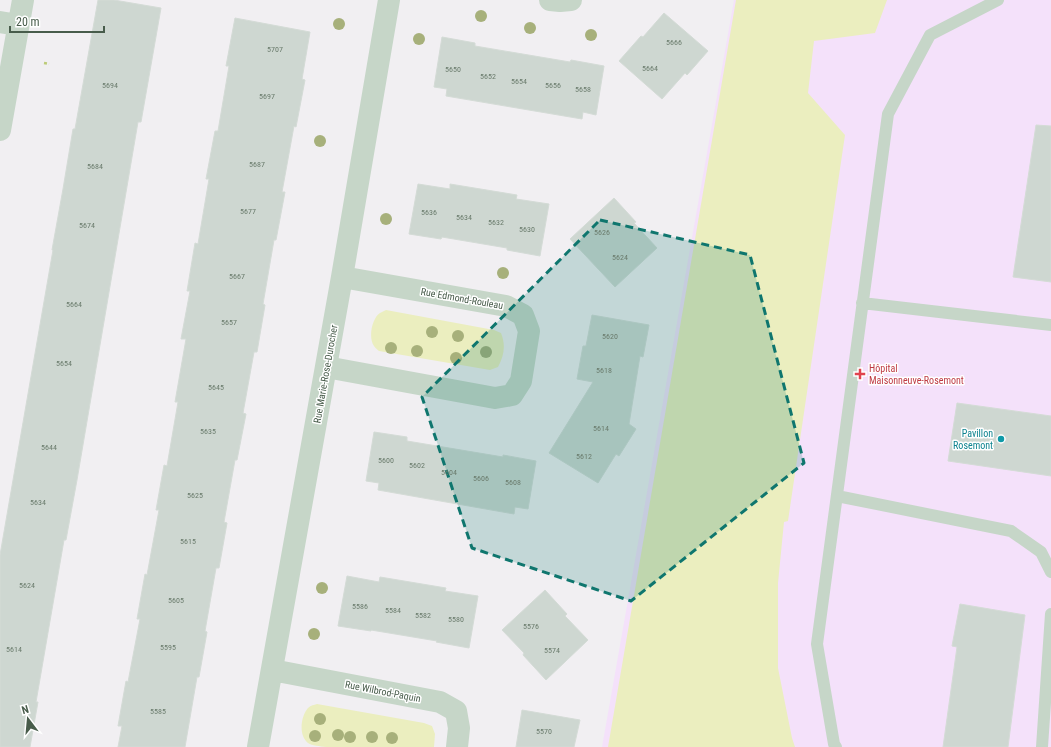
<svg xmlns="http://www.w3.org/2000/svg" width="1051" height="747" font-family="'Roboto Condensed',sans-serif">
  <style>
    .medical { fill: #f4e1fa }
    .green { fill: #ebeebf }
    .building { fill: #ced7d1; stroke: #d4dbd6 }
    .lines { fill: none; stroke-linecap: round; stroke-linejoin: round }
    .path { stroke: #bccb78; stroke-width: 2.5; stroke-dasharray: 3 2; stroke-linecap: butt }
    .lane { stroke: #c6d6c8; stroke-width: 12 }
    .street { stroke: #c6d6c8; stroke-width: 22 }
    .tree { fill: #a7b07b }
    .marked { fill: #0f766e; fill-opacity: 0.2; stroke: #0f766e; stroke-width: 3; stroke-dasharray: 8 5; stroke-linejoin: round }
    .health-dot { fill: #e0444e; stroke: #fff; stroke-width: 1.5 }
    .culture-dot { fill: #0f9aa8; stroke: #fff; stroke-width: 1.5 }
    .labels { text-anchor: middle; stroke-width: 3; stroke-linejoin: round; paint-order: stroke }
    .number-label { font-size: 8px; fill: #6a7b6c }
    .street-label { font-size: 10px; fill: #485c4b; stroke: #fff }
    .health-label { font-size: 10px; fill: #be3a42; stroke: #fff; text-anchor: start }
    .culture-label { font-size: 10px; fill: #0d838f; stroke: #fff; text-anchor: end }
  </style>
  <rect width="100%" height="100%" fill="#f1eff2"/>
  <path class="medical" d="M 734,0 L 1051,0 L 1051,747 L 602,747 Z"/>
  <path class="green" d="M 736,0 L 887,0 L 875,33 L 814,41 L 808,93 L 845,135 L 788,521 L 784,522 L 778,583 L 778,668 L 792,738 L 795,747 L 608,747 Z
    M 386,310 L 494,330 L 501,333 C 506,345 504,356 498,367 L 490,370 L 379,351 C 377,349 375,348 374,346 C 368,338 372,318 380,313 C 382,312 384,311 386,310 Z
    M 317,704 L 424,723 L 432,726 L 435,734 L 434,747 L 326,747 C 320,746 312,746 308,743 C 298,735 301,716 308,708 C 311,705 314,705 317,704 Z"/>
  <path class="building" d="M 98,0 L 114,0 L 161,8 L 141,122 L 138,122 L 77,480 L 66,540 L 64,540 L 36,702 L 38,702 L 30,747 L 0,747 L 0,555 L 53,250 L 52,250 L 63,189 L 73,129 L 75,129 Z
    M 664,13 L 708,51 L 687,75 L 685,73 L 662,99 L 619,61 L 641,36 L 643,37 Z
    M 235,18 L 310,32 L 302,79 L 305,80 L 296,127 L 294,126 L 282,192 L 285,192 L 276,240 L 274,240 L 263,304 L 265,305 L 257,352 L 254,352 L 243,413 L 246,414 L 237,460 L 235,460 L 224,522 L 227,523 L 219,568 L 216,568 L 205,631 L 207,632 L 199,677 L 197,677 L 185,747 L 118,747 L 122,726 L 118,726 L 126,681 L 128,682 L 140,619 L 137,619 L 145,574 L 147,575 L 159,510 L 156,510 L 164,465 L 167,466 L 178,402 L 175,402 L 186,339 L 181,339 L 190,291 L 187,291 L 195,243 L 198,244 L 209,179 L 206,179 L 215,131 L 218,131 L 229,66 L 226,66 Z
    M 442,37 L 475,43 L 475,46 L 570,62 L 571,60 L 604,66 L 596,115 L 583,112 L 582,119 L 446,96 L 447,89 L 434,87 Z
    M 1036,125 L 1051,126 L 1051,282 L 1013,277 Z
    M 418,184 L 450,189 L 450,184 L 517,195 L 516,199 L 549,204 L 540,256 L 507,250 L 507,248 L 442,237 L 441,239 L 409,234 Z
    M 614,198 L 636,222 L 634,223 L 657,248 L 615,287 L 570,239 Z
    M 592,315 L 649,325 L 643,357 L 640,356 L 629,424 L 636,429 L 619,456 L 616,454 L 598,483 L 549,453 L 593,382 L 577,379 L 583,346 L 586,346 Z
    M 957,403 L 1051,416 L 1051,476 L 948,461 Z
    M 374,432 L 407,437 L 407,441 L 503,457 L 503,455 L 536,461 L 528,509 L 515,507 L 514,514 L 378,490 L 379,483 L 366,481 Z
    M 347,576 L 379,582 L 380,577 L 446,588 L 445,591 L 478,596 L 469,648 L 436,642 L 437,641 L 371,630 L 371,631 L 338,626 Z
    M 545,590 L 567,614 L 565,616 L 588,640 L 546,680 L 523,655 L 524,653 L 502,630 Z
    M 960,604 L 1025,615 L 1008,747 L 943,747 L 957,647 L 952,646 Z
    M 522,710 L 580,720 L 574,747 L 516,747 Z"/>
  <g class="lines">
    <path class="path" d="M 44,63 L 49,64"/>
    <path class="lane" d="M 862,303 L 1051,325
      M 837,496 L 1011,531 L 1041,552 L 1051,572
      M 836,747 L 834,744 L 817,644 L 888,114 L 930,35 L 998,0
      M 1042,747 L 1051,614"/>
    <path class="street" d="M 550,0 L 560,1 L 571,0
      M 0,22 L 18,25
      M 0,130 L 23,0
      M 326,367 L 495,398 L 512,395 L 521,381 L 529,331 L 523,315 L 506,306 L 342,277
      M 272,670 L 440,702 L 456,711 L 459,728 L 457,747
      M 258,747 L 342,277 L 389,0"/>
  </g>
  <g class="tree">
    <circle cx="481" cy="16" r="6"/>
    <circle cx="339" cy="24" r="6"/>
    <circle cx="530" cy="28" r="6"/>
    <circle cx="591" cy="35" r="6"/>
    <circle cx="419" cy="39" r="6"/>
    <circle cx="320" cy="141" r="6"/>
    <circle cx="386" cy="219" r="6"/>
    <circle cx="503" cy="273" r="6"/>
    <circle cx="432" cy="332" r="6"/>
    <circle cx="458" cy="336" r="6"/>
    <circle cx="391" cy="348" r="6"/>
    <circle cx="417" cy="351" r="6"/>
    <circle cx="486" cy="352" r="6"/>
    <circle cx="456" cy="358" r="6"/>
    <circle cx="322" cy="588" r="6"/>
    <circle cx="314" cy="634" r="6"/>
    <circle cx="320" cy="719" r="6"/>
    <circle cx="338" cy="735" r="6"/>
    <circle cx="315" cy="736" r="6"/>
    <circle cx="350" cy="737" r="6"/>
    <circle cx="372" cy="737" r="6"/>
    <circle cx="392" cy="738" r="6"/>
  </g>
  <path class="marked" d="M 600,220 L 750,255 L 804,463 L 631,601 L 472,548 L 422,397 Z"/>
  <path class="health-dot" d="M858 368h4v4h4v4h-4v4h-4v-4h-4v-4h4z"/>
  <circle class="culture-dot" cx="1001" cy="439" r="4"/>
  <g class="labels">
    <g class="number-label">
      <text x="674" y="45">5666</text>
      <text x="275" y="52">5707</text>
      <text x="650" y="71">5664</text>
      <text x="453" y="72">5650</text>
      <text x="488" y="79">5652</text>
      <text x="519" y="84">5654</text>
      <text x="110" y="88">5694</text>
      <text x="553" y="88">5656</text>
      <text x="583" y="92">5658</text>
      <text x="267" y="99">5697</text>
      <text x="257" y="167">5687</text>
      <text x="95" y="169">5684</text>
      <text x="248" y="214">5677</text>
      <text x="429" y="215">5636</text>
      <text x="464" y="220">5634</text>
      <text x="496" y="225">5632</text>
      <text x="87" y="228">5674</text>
      <text x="527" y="232">5630</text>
      <text x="602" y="235">5626</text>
      <text x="620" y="260">5624</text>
      <text x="237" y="279">5667</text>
      <text x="74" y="307">5664</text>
      <text x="229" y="325">5657</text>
      <text x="610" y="339">5620</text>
      <text x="64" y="366">5654</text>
      <text x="604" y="373">5618</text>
      <text x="216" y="390">5645</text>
      <text x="601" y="431">5614</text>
      <text x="208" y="434">5635</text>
      <text x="49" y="450">5644</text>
      <text x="584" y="459">5612</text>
      <text x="386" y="463">5600</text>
      <text x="417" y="468">5602</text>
      <text x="449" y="475">5604</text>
      <text x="481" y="481">5606</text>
      <text x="513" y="485">5608</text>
      <text x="195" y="498">5625</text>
      <text x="38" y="505">5634</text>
      <text x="188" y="544">5615</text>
      <text x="27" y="588">5624</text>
      <text x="176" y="603">5605</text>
      <text x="360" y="609">5586</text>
      <text x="393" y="613">5584</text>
      <text x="423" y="618">5582</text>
      <text x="456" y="622">5580</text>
      <text x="531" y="629">5576</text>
      <text x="168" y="650">5595</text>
      <text x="14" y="652">5614</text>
      <text x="552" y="653">5574</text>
      <text x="158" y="714">5585</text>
      <text x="544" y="734">5570</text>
    </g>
    <g class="street-label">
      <text transform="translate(462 298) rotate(10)" y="4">Rue Edmond-Rouleau</text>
      <text transform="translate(325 374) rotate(-80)" y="4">Rue Marie-Rose-Durocher</text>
      <text transform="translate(383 691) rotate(11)" y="4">Rue Wilbrod-Paquin</text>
    </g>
    <g class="health-label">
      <text x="869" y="372">Hôpital<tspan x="869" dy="12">Maisonneuve-Rosemont</tspan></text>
    </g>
    <g class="culture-label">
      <text x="993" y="437">Pavillon<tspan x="993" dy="12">Rosemont</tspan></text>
    </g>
  </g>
  <g transform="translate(28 719) rotate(344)" stroke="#ffffff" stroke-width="3" paint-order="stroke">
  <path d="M0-3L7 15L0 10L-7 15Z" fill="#485c4b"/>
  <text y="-6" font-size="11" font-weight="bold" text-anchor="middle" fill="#485c4b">N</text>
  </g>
  <path d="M10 26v6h94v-6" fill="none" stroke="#485c4b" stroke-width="2"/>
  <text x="16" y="26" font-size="12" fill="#485c4b" stroke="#ffffff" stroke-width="3" paint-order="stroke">20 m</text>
</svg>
